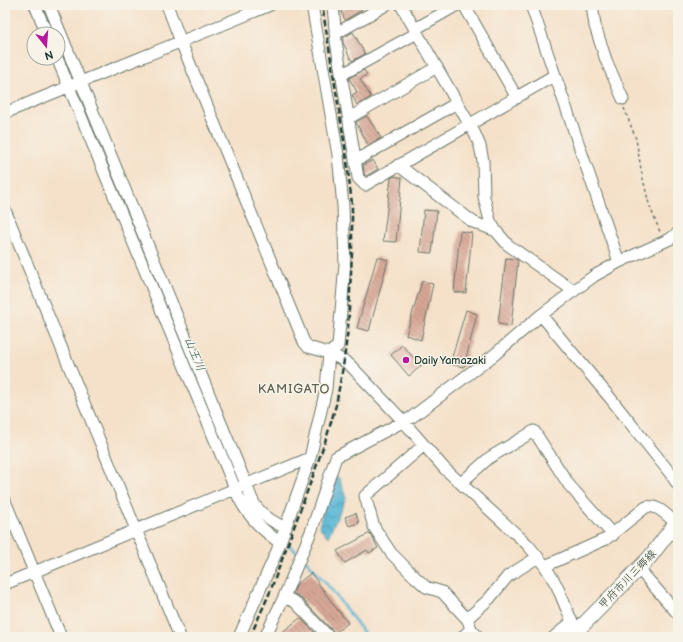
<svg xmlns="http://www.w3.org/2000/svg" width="683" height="642" font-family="'Balsamiq Sans','Klee One',sans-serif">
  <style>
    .water { fill: url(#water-waves); stroke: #3c7a86 }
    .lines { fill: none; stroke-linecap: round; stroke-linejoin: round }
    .stream { stroke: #58b7d7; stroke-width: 2.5 }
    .building { fill: url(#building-back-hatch) }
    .minor-casing { stroke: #6a7668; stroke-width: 13 }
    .major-casing { stroke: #6a7668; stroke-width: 16 }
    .path { stroke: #6a7668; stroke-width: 1.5; stroke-dasharray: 3 3; stroke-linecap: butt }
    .minor { stroke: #fff; stroke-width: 11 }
    .major { stroke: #fff; stroke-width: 14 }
    .rail { stroke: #1f3d34; stroke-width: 2.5; stroke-dasharray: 6 3; stroke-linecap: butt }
    .poi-dot { fill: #b5179e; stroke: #f7f3e8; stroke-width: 1.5 }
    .labels { text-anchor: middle; stroke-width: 3; stroke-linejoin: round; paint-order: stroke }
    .poi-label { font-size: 11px; fill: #1f3d34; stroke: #f7f3e8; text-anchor: start }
    .street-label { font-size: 11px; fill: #1f3d34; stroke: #f7f3e8 }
    .water-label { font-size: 12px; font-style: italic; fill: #2d5c5d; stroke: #f7f3e8 }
    .quarter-label { font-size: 13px; letter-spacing: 1px; fill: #606256; stroke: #f7f3e8 }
  </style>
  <defs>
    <pattern id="water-waves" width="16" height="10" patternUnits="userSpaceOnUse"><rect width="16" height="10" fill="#58b7d7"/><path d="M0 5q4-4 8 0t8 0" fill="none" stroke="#4896af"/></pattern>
    <pattern id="building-back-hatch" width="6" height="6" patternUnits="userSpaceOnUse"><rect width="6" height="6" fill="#d8a796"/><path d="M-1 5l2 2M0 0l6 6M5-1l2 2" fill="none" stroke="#af897b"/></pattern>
  </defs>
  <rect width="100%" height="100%" fill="#f7f3e8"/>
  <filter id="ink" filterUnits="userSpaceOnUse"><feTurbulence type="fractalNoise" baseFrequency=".025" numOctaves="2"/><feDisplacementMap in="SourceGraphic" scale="8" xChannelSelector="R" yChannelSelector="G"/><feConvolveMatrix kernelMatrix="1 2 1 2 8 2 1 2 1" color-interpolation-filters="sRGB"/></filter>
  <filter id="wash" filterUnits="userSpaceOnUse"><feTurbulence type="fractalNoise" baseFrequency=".012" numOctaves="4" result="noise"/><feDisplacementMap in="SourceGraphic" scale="16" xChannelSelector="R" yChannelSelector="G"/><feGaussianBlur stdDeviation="0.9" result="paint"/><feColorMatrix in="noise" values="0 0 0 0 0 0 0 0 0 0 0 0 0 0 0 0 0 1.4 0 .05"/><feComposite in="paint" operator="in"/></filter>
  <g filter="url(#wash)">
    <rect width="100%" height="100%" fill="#f5e1c9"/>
    <path class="water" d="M 334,476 L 339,478 L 346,498 L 328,537 L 319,526 Z"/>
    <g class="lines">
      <path class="stream" d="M 42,5 L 54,34
        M 58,45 L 74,82
        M 75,86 L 240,485
        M 242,489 L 246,500
        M 284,541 L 298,553
        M 304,558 L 331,589 L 367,637"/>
    </g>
    <g id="blocks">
      <path class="building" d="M 351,5 L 359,5 L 362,10 L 345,20 L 341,11 Z
        M 353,32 L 365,54 L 352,61 L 347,52 L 348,52 L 343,43 L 343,38 Z
        M 364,70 L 367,75 L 360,79 L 371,97 L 357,105 L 352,95 L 357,92 L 349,78 Z
        M 367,116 L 381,138 L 368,145 L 356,122 Z
        M 373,160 L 378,169 L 366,176 L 364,174 L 363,165 Z
        M 394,176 L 402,178 L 396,242 L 383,241 L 391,178 Z
        M 424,210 L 437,211 L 432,253 L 420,252 Z
        M 460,231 L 472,233 L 466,293 L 454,292 Z
        M 377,257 L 388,260 L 369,331 L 357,328 Z
        M 506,258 L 516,259 L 518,260 L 511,326 L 498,324 Z
        M 422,281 L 433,284 L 421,340 L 406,335 Z
        M 466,310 L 477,314 L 464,367 L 450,364 Z
        M 402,345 L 421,366 L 409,376 L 391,355 Z
        M 356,513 L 359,523 L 349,526 L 345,517 Z
        M 370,533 L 378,548 L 369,553 L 367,550 L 345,563 L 337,551 Z
        M 311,573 L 339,612 L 340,612 L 348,623 L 335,633 L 300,597 L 293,593 L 297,584 Z
        M 300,618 L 319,637 L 276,637 L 286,629 Z"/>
    </g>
  </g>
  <g filter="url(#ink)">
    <use href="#blocks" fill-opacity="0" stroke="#6a7668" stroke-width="1"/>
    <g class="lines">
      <g class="minor-casing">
        <path id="minor" d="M 35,5 L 47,34
          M 49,5 L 246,484 C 249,491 251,499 255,505 C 263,516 274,523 286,528
          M 167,5 L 181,42 L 304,342 L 308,347 C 323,351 337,355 350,365 L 404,422 L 444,468 L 528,545 L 545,566 L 557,586 L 572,622 L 583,637
          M 333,5 L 336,41 L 358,178 L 365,185 L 555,75
          M 401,5 L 475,134 L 480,146 L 483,161 L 484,197 L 490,221 L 496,231 L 508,245 L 574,291
          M 464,5 L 517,98
          M 531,5 L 619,262
          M 592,5 L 595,26 L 606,60 L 623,99
          M 415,29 L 457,5
          M 335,34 L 386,5
          M 57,58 L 239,498 C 249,518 263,530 280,543
          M 341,75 L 417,33
          M 5,113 C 93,76 182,42 270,5
          M 349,118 L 437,67
          M 355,161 L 457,103
          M 398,165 L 473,222 L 496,231
          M 5,210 L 180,637
          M 541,315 L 611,399 L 670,473 L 678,485
          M 424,445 L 365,496 L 374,527 L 391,553 L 415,577 L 426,587 L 442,592 L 468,620
          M 461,483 L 489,458 L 534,431 L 569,485 L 613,535
          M 5,501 L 61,637
          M 545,566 L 606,539 L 646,507 C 658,504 667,516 676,523
          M 638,568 L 678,614
          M 5,584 L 310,458
          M 284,597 L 295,602 L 329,637
          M 239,637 L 277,551 L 310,458 L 326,389 L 329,353 L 338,346 L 345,264 L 343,206 L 338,155 L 312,5
          M 265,637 L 284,597 L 312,529 L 336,457 L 412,417 L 494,355 L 541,315 L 594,276 L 619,262 L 670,239 L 678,233
          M 462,637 L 471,629
          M 478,637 L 471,629 L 468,620 L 469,617 L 489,599 L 508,576 L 538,557
          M 554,637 L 572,622"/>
      </g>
      <g class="major-casing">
        <path id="major" d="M 574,637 L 578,630 L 650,557 L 678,520"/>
      </g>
      <path class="path" d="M 624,108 L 636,139 L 642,175 L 649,204 L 660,232"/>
      <use href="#minor" class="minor"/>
      <use href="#major" class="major"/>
      <path class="rail" d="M 250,637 L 270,592 L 314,473 L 327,436 L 336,405 L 343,367 L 348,329 L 352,253 L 352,204 L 346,153 L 322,5"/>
    </g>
  </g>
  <circle class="poi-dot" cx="406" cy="360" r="4"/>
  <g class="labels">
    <g class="poi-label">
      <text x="414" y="364">Daily Yamazaki</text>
    </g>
    <g class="street-label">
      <text transform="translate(627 579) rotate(-46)" y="4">甲府市川三郷線</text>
    </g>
    <g class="water-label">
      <text transform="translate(195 354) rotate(68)" y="4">山王川</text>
    </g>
    <g class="quarter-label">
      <text x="294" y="393">KAMIGATO</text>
    </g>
  </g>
  <rect width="683" height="642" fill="none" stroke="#f7f3e8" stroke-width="20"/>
  <g transform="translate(46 46) rotate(163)"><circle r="19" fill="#f7f3e8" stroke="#a1aaa0"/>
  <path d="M0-3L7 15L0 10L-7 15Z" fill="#b5179e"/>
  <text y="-6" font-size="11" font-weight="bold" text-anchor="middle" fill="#1f3d34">N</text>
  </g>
</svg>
